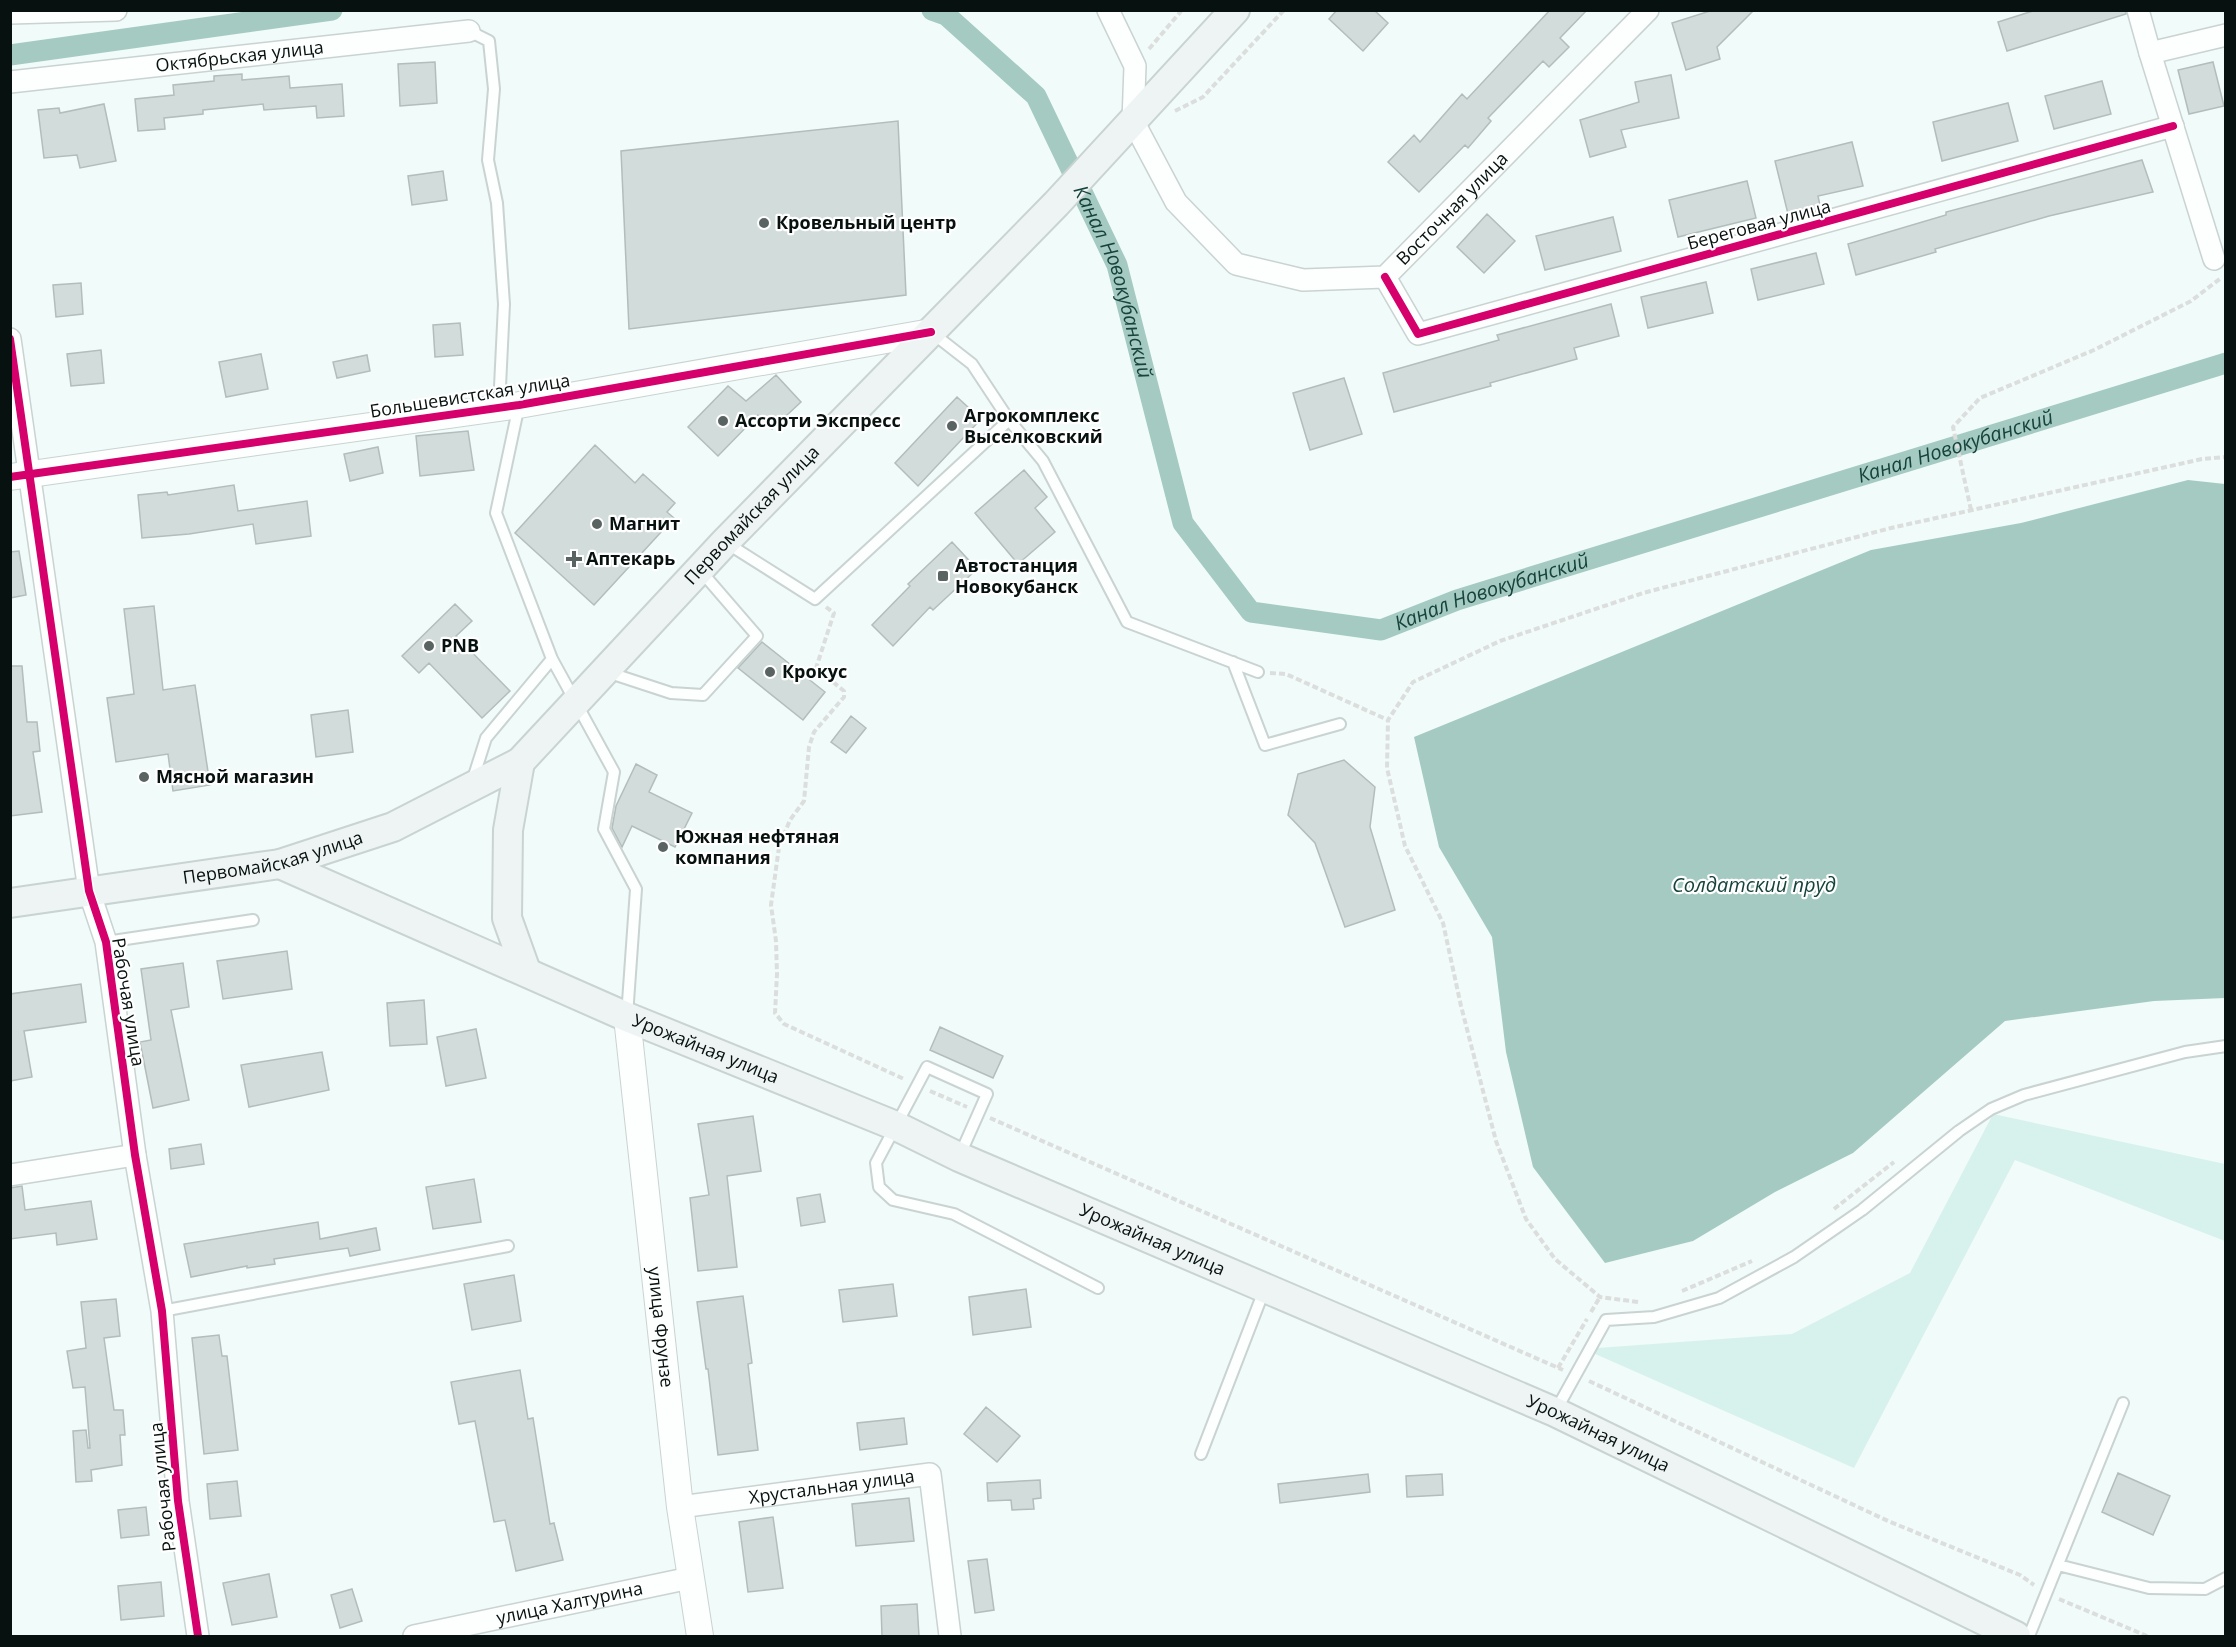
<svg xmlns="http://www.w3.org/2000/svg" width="2236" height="1647" font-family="'Open Sans',sans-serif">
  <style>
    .green { fill: #d7f2ec }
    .water { fill: #a4cac2 }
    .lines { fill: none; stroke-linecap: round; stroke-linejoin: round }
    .canal { stroke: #a4cac2; stroke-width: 21 }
    .building { fill: #d2dcda; stroke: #b3bdbb; stroke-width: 1.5 }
    .service-casing { stroke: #c9d3d1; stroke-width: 14 }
    .minor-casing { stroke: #c9d3d1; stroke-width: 24 }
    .tertiary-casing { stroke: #c9d3d1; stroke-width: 28 }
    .secondary-casing { stroke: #c9d3d1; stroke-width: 32 }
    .path { stroke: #dbdedd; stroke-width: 4; stroke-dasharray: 6 3; stroke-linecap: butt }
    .service { stroke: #fdfefe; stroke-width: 10 }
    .minor { stroke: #fdfefe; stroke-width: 21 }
    .tertiary { stroke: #fdfefe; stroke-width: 26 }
    .secondary { stroke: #eef4f3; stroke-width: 28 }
    .cycleway-casing { stroke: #fff; stroke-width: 11 }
    .cycleway { stroke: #d6006c; stroke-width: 8 }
    .poi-dot { fill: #596361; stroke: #fff; stroke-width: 2 }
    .labels { text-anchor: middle; stroke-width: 4.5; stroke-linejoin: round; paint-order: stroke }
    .street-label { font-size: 18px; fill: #07110f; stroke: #fff }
    .poi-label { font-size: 18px; font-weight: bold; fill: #07110f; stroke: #fff; text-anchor: start }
    .water-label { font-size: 20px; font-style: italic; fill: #16433c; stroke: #fff }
  </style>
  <rect width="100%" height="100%" fill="#f1fbf9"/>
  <path class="green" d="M 1993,1114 L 2225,1164 L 2225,1241 L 2015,1160 L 1854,1468 L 1584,1349 L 1792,1334 L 1910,1273 Z"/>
  <path class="water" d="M 2188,480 L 2225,484 L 2225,998 L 2154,1001 L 2005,1021 L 1853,1153 L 1775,1192 L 1693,1241 L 1605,1263 L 1533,1167 L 1506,1052 L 1492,937 L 1439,847 L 1414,737 L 1871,550 L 2021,523 Z"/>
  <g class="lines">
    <g class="canal">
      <path id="s1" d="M 932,10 L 946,15 L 1036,96 L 1117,265 L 1183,523 L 1251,612 L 1381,630 L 1457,600 L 2226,363"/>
      <path d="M 10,55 L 332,10"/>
    </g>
  </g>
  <path class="building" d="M 1337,10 L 1374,10 L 1388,23 L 1363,51 L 1329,19 Z
    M 1550,10 L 1587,10 L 1560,38 L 1569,47 L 1549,67 L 1543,61 L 1488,118 L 1491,121 L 1468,148 L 1465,145 L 1419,192 L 1388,162 L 1414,135 L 1420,142 L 1462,94 L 1467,99 Z
    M 1713,10 L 1754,10 L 1717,47 L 1720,59 L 1686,70 L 1672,23 Z
    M 2036,10 L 2126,10 L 2126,14 L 2007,51 L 1998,22 Z
    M 435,62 L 437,103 L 400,106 L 398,64 Z
    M 2213,62 L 2224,106 L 2189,114 L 2178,70 Z
    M 242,74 L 242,80 L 289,76 L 290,88 L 342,84 L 344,116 L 317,118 L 316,106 L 264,110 L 263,104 L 203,110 L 203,114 L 164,118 L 165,129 L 138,131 L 135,99 L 174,95 L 173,85 L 214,81 L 214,76 Z
    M 1671,75 L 1679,118 L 1621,130 L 1626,147 L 1590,157 L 1580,120 L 1639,102 L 1635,82 Z
    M 2102,81 L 2111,114 L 2054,129 L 2045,96 Z
    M 2008,103 L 2018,141 L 1942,161 L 1933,122 Z
    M 104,104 L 116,161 L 80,168 L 77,155 L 44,158 L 38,110 L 59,108 L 60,113 Z
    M 898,121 L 906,295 L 629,329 L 621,151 Z
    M 1852,142 L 1863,186 L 1818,196 L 1821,210 L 1789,218 L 1775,161 Z
    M 2142,160 L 2153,192 L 2049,216 L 1935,249 L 1936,252 L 1856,275 L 1848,244 L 1946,215 L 1946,212 Z
    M 443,171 L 447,200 L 412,205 L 408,176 Z
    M 1747,181 L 1756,218 L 1678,237 L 1669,200 Z
    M 1487,214 L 1515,241 L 1484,273 L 1457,247 Z
    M 1613,217 L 1621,251 L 1545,270 L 1536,236 Z
    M 1816,253 L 1824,284 L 1758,300 L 1751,269 Z
    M 1706,282 L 1713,313 L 1648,328 L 1641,297 Z
    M 81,283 L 83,314 L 56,317 L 53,285 Z
    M 1611,304 L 1619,336 L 1574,348 L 1577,359 L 1490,383 L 1491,386 L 1394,412 L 1383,373 L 1499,340 L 1497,335 Z
    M 460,323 L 463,355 L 435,357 L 433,325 Z
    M 101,350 L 104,383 L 71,386 L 67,354 Z
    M 261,354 L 268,389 L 226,397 L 219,362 Z
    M 367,355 L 370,371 L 337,378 L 333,362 Z
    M 776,375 L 801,402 L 772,429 L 758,415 L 718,456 L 688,427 L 728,386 L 746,401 Z
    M 1344,378 L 1362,434 L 1310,450 L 1293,393 Z
    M 957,397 L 981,419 L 918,486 L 895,463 Z
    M 468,431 L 474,470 L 420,476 L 416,436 Z
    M 595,445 L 635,483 L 643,474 L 675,503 L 667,512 L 674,518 L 594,605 L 515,533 Z
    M 378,447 L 383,473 L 350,481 L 344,454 Z
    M 1024,470 L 1047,497 L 1035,508 L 1055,532 L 1018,564 L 975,513 Z
    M 234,485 L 238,511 L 307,501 L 311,536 L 256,544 L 253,524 L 189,534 L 142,538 L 138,495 L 167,492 L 168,495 Z
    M 952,542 L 977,569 L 933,610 L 930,607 L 893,646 L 872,625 L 910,586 L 908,584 Z
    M 19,551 L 26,595 L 10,598 L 10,552 Z
    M 455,604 L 472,621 L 456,636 L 510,691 L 482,718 L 429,663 L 419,673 L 402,656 Z
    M 154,606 L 163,690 L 195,685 L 210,785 L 173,791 L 168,754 L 116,762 L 107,698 L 134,694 L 124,609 Z
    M 762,642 L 825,692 L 803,720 L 738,668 Z
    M 10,666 L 22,666 L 27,722 L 37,722 L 40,751 L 33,752 L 42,812 L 10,816 Z
    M 348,710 L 353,752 L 316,757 L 311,715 Z
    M 851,716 L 866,728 L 846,753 L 831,742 Z
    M 1344,760 L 1375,787 L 1370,827 L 1395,910 L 1345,927 L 1315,843 L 1288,815 L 1298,774 Z
    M 636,764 L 657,775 L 649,792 L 692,813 L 675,847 L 632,826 L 622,847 L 612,828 L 616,806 Z
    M 287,951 L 292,989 L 223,999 L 217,961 Z
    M 183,963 L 189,1007 L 171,1010 L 189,1100 L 153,1108 L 140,1042 L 151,1040 L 141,969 Z
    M 81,984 L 86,1022 L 24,1031 L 32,1077 L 10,1081 L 10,994 Z
    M 424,1000 L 427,1044 L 390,1046 L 387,1003 Z
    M 940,1027 L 1003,1056 L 993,1078 L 930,1050 Z
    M 476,1029 L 486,1078 L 446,1086 L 437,1037 Z
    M 322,1052 L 329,1090 L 249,1107 L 241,1065 Z
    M 753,1116 L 761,1171 L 727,1176 L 737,1267 L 698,1271 L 690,1198 L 709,1195 L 698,1124 Z
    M 201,1144 L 204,1164 L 171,1169 L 169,1149 Z
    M 474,1179 L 481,1222 L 433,1229 L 426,1187 Z
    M 22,1186 L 25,1210 L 91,1201 L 97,1239 L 57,1245 L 56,1233 L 10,1239 L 10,1188 Z
    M 820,1194 L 825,1222 L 801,1226 L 797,1198 Z
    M 318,1222 L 320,1239 L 376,1228 L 380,1250 L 350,1256 L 348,1248 L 274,1259 L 275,1264 L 247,1268 L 247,1266 L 191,1277 L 184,1244 Z
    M 514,1275 L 521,1321 L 472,1330 L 464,1284 Z
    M 893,1284 L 897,1316 L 843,1322 L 839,1290 Z
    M 1026,1289 L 1031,1327 L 973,1335 L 969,1297 Z
    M 743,1296 L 752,1363 L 748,1364 L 758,1450 L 718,1455 L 708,1369 L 706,1369 L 697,1302 Z
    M 116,1299 L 120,1336 L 104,1338 L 114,1410 L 123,1410 L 125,1435 L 120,1435 L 122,1465 L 91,1470 L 92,1481 L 76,1482 L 73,1431 L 86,1430 L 88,1448 L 90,1448 L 85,1387 L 73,1388 L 67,1351 L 86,1348 L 81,1302 Z
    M 219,1335 L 222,1356 L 227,1356 L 238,1450 L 204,1454 L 192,1338 Z
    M 520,1370 L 528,1419 L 533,1418 L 550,1524 L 554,1523 L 563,1560 L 516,1571 L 505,1520 L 494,1522 L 475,1421 L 459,1424 L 451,1382 Z
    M 986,1407 L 1020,1436 L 997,1462 L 964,1434 Z
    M 904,1418 L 907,1444 L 860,1450 L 857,1423 Z
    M 2118,1473 L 2170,1496 L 2153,1535 L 2102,1512 Z
    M 1368,1474 L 1370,1492 L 1280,1503 L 1278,1484 Z
    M 1442,1474 L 1443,1495 L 1407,1497 L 1406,1476 Z
    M 1040,1480 L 1041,1498 L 1033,1499 L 1034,1509 L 1012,1510 L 1011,1500 L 988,1501 L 987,1483 Z
    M 237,1481 L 241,1516 L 210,1519 L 207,1484 Z
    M 909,1498 L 914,1541 L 856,1546 L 852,1504 Z
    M 146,1507 L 149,1535 L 121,1538 L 118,1510 Z
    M 773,1517 L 783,1588 L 748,1592 L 739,1522 Z
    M 987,1559 L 994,1610 L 975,1613 L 968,1561 Z
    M 269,1574 L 277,1617 L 232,1625 L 223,1583 Z
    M 161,1582 L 164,1616 L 121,1620 L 118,1586 Z
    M 352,1589 L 362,1621 L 340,1628 L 331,1595 Z
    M 917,1604 L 919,1636 L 882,1636 L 881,1606 Z"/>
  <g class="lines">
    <g class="service-casing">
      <path id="service" d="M 469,31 L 489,41 L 494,89 L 488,160 L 497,203 L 504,304 L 499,407
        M 519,405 L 496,513 L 552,659 L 614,772 L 604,829 L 636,889 L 627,1016
        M 1009,420 L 1043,461 L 1127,622 L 1258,672
        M 725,542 L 815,599 L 1009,420 L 972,364 L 931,332
        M 1233,662 L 1265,745 L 1340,724
        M 607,672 L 671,693 L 703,695 L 757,636 L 700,570
        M 472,782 L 486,738 L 552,659
        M 106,942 L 253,920
        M 959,1157 L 987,1094 L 927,1067 L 876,1163 L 879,1187 L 893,1200 L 954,1214 L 1098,1288
        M 162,1311 L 508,1246
        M 1555,1412 L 1606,1320 L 1654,1317 L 1719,1298 L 1794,1257 L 1862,1210 L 1959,1131 L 1991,1109 L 2024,1095 L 2185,1052 L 2226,1046
        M 1201,1454 L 1265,1288
        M 2058,1565 L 2149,1588 L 2205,1589 L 2226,1578
        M 2029,1636 L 2123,1403"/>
    </g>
    <g class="minor-casing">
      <g id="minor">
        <path id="s2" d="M 1108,10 L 1135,66 L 1133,121 L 1176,202 L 1236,264 L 1303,280 L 1385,277 L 1648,10"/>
        <path d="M 2138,10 L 2150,53 L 2214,259"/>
        <path d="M 10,13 L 116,10"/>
        <path d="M 2150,53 L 2226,35"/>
        <path id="s3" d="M 10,82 L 469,31"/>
        <path d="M 1385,277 L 1418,334 L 2173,126"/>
        <path d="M 10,339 L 89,891 L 106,942 L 135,1155 L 162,1311 L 178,1501 L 198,1636"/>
        <path d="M 10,1175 L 135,1155"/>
        <path id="s4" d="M 680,1507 L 930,1474 L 950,1636"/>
        <path id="s5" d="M 414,1636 L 690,1578"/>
      </g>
    </g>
    <g class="tertiary-casing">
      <g id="tertiary">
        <path d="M 10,477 L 519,405 L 931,332"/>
        <path id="s6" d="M 627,1017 L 680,1507 L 700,1636"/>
      </g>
    </g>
    <g class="secondary-casing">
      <g id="secondary">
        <path d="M 520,762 L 508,830 L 507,918 L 526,971"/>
        <path id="s7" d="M 280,864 L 627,1017 L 896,1126 L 959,1157 L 1555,1412 L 2016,1636"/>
        <path id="s8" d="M 10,903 L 280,864 L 393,827 L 520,762 L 725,542 L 1056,204 L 1235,10"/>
      </g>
    </g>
    <path class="path" d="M 1149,49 L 1182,10
      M 1175,111 L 1203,97 L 1284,10
      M 1971,510 L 1953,427 L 1980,398 L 2094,350 L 2191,301 L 2221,278
      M 826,607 L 834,613 L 816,668 L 844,691 L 844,697 L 814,732 L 809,747 L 804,801 L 790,820 L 779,847 L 771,905 L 776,941 L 777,974 L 775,1013 L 784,1024 L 904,1079
      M 1270,673 L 1286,674 L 1388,720
      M 930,1091 L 967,1107
      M 990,1118 L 1563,1370
      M 1834,1209 L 1894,1162
      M 1682,1291 L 1752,1261
      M 1638,1302 L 1600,1297 L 1555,1259 L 1526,1219 L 1496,1141 L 1461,1006 L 1443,923 L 1405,846 L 1387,768 L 1388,720 L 1413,682 L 1500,641 L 1643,593 L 1891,528 L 2202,459 L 2226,457
      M 1591,1312 L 1600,1297
      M 1558,1368 L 1587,1319
      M 1589,1381 L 1888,1521 L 2020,1575 L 2034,1585
      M 2059,1599 L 2147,1636"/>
    <use href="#service" class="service"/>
    <use href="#minor" class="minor"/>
    <use href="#tertiary" class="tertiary"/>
    <use href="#secondary" class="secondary"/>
    <g class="cycleway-casing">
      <path id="cycleway" d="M 1385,277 L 1418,334 L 2173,126
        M 10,339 L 89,891 L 106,942 L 135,1155 L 162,1311 L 178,1501 L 198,1636
        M 10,477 L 519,405 L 931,332"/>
    </g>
    <use href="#cycleway" class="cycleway"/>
  </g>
  <g class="poi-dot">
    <circle cx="764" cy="223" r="6"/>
    <circle cx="723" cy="421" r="6"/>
    <circle cx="952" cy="426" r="6"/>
    <circle cx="597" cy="524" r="6"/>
    <path d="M571 550h6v6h6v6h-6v6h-6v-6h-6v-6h6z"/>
    <rect x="937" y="570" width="12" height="12" rx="3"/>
    <circle cx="429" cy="646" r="6"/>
    <circle cx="770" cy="672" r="6"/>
    <circle cx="144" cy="777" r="6"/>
    <circle cx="663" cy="847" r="6"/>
  </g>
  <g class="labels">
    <g class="street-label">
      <text dy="6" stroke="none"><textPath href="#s3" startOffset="231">Октябрьская улица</textPath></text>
      <text dy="6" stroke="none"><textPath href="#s2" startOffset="542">Восточная улица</textPath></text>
      <text transform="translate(1759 225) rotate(-15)" y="6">Береговая улица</text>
      <text transform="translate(470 396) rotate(-9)" y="6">Большевистская улица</text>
      <text dy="6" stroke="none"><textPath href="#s8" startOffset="873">Первомайская улица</textPath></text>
      <text dy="6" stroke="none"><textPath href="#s8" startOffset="267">Первомайская улица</textPath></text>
      <text transform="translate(128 1002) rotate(81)" y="6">Рабочая улица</text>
      <text dy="6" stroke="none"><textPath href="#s7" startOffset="464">Урожайная улица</textPath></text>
      <text dy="6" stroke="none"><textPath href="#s7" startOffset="950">Урожайная улица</textPath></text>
      <text dy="6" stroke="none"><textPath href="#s6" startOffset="312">улица Фрунзе</textPath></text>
      <text dy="6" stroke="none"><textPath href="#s7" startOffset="1436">Урожайная улица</textPath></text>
      <text transform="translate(163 1487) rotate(-96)" y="6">Рабочая улица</text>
      <text dy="6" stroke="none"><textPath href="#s4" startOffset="153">Хрустальная улица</textPath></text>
      <text dy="6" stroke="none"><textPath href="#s5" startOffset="159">улица Халтурина</textPath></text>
    </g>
    <g class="poi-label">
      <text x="776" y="229">Кровельный центр</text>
      <text x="964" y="422">Агрокомплекс<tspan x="964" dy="21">Выселковский</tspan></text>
      <text x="735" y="427">Ассорти Экспресс</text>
      <text x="609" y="530">Магнит</text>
      <text x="586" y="565">Аптекарь</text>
      <text x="955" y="572">Автостанция<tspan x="955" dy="21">Новокубанск</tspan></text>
      <text x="441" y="652">PNB</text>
      <text x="782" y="678">Крокус</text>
      <text x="156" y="783">Мясной магазин</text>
      <text x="675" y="843">Южная нефтяная<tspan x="675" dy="21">компания</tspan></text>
    </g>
    <g class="water-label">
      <text dy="7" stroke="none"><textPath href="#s1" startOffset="338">Канал Новокубанский</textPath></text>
      <text dy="7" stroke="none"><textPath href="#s1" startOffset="1436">Канал Новокубанский</textPath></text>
      <text dy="7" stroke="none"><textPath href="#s1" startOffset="950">Канал Новокубанский</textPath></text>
      <text x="1754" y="892">Солдатский пруд</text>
    </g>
  </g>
  <rect width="2236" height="1647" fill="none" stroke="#07110f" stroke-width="24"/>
</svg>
